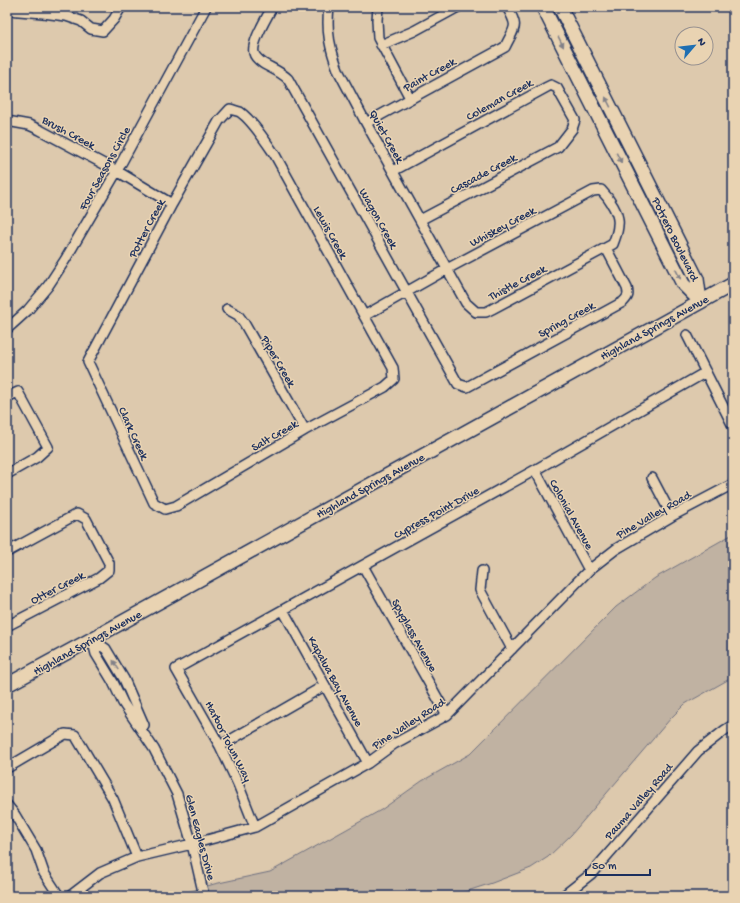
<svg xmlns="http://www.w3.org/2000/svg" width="740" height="903" font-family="'Gochi Hand',sans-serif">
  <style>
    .green { fill: #c0b2a2; stroke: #6e7080 }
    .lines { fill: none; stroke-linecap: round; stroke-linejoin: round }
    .street-casing { stroke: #1b2f5e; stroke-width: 12 }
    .secondary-casing { stroke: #1b2f5e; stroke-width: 16 }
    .street { stroke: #e9d3b2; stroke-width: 9 }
    .secondary { stroke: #e9d3b2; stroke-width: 13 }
    .oneway { fill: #828188 }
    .labels { text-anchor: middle; stroke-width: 3; stroke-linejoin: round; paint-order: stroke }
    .street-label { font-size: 12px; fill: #1b2f5e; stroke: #e9d3b2 }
  </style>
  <rect width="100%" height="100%" fill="#ddc9ad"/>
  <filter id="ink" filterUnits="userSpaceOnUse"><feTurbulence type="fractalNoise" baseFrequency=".025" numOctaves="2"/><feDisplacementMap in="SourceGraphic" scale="8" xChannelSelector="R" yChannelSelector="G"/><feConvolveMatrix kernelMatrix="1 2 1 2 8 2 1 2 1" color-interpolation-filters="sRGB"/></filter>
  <g filter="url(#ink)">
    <path class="green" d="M 733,534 L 733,677 L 685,704 L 671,718 L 571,835 L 548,857 L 531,868 L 492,883 L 452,896 L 170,896 L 195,890 L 214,884 L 270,872 L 381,810 L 422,781 L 470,754 L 616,607 L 655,578 Z"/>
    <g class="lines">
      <g class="street-casing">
        <path id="street" d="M 272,7 C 267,18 251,42 254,53 C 255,58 260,61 264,64 C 273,69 281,72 288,79 L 458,384 L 467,387 L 623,302 C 628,297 629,295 627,288 L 606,248
          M 329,7 C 326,32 330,49 339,72 L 366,123 L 466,303 L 476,312 L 486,312 L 492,309 L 613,244 C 615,238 618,232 618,225 C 620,214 609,198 601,190 L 593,191 L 447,269 L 364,316
          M 378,7 L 377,20 L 378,38 L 410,98
          M 7,10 L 43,13 L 66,16 L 81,21 L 91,29 L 103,31 L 114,19 L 121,7
          M 381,45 L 414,31 L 458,7
          M 230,109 C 233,110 237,111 240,112 C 252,120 267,143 275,155 L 393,368 L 394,379 L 385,387 L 305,430 L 176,506 L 165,509 L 154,503 L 88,362 L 172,204 L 219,121 Z
          M 7,121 L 29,125 L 40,130 L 117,171 L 172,204
          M 366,123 L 505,47 C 515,26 519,28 507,7
          M 393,171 L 547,87 L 551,85 L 557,88 L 575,120 L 572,129 L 558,147 L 420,220
          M 227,309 L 238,315 L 244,323 L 305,430
          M 7,329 L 28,310 L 48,286 L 65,260 L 117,171 L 206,7
          M 687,335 L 733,426
          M 7,397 L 18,392 L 48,447 L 37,457 L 7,474
          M 535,470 L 589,570
          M 652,478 L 672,516
          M 7,552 L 77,514 L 86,519 L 109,563 L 109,570 L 99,578 L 7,626
          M 363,566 L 447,715
          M 482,571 L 480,590 L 512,649
          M 283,610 L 368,763
          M 92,639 L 96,654 L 113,682 L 123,703 L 154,749 L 177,794 L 192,844 L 204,896
          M 92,639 L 106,649 L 124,679 L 144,725
          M 220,746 L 324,686
          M 7,768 L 65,734 L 75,735 L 113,799 L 137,857
          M 7,805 L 15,815 L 36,850 L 44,873 L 59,896
          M 255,827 L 238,784 L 220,746 L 176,669 L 535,470 L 706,372
          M 70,896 L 100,873 L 137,857 L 192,844 L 255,827 L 368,763 L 394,744 L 447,715 L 589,570 L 616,549 L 672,516 L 733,484
          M 563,896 L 591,874 L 698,751 L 725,730 L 733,725"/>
      </g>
      <g class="secondary-casing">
        <path id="secondary" d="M 543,7 L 683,284 L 700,301
          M 560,7 L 697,279 L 700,301
          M 7,685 L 92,639 L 733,284"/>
      </g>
      <use href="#street" class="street"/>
      <use href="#secondary" class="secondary"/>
    </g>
    <defs><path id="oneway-solid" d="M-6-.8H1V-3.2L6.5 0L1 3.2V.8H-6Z"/></defs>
    <g class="oneway">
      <use href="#oneway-solid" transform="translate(561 42) rotate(63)"/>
      <use href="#oneway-solid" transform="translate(608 102) rotate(-117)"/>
      <use href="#oneway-solid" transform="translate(619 158) rotate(63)"/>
      <use href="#oneway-solid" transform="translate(678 274) rotate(63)"/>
      <use href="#oneway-solid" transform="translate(116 665) rotate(-122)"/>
    </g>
  </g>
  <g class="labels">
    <g class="street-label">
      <text transform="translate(429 74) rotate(-29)" y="4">Paint Creek</text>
      <text transform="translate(499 99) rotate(-29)" y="4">Coleman Creek</text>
      <text transform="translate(69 132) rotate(28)" y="4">Brush Creek</text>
      <text transform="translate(387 136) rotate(61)" y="4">Quiet Creek</text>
      <text transform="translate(104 168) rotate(-61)" y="4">Four Seasons Circle</text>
      <text transform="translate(483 173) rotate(-28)" y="4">Cascade Creek</text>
      <text transform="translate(379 218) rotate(61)" y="4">Wagon Creek</text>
      <text transform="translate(502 226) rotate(-28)" y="4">Whiskey Creek</text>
      <text transform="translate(146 228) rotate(-62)" y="4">Potter Creek</text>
      <text transform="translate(331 232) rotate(61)" y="4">Lewis Creek</text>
      <text transform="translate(676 239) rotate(64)" y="4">Potrero Boulevard</text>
      <text transform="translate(517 282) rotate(-28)" y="4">Thistle Creek</text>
      <text transform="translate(566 319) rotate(-29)" y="4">Spring Creek</text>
      <text transform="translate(654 327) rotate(-29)" y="4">Highland Springs Avenue</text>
      <text transform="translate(279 361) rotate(60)" y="4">Piper Creek</text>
      <text transform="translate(134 433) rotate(65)" y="4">Clark Creek</text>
      <text transform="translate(274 435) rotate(-30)" y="4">Salt Creek</text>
      <text transform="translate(370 485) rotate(-29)" y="4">Highland Springs Avenue</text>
      <text transform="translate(436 512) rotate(-29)" y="4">Cypress Point Drive</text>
      <text transform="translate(572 514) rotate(61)" y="4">Colonial Avenue</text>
      <text transform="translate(653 514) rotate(-30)" y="4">Pine Valley Road</text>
      <text transform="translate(57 587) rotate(-27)" y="4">Otter Creek</text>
      <text transform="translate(415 635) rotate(61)" y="4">Spyglass Avenue</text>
      <text transform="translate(87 642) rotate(-29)" y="4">Highland Springs Avenue</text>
      <text transform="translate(336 681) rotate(61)" y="4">Kapalua Bay Avenue</text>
      <text transform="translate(408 723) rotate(-33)" y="4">Pine Valley Road</text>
      <text transform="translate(229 741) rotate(63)" y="4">Harbor Town Way</text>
      <text transform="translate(638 801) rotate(-49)" y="4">Pauma Valley Road</text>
      <text transform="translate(201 837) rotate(75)" y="4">Glen Eagles Drive</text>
    </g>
  </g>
  <rect width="740" height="903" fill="none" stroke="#e9d3b2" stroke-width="24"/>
  <rect x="12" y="12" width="716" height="879" fill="none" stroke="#1b2f5e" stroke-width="1.5" filter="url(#ink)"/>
  <g transform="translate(694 46) rotate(62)"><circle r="19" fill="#e9d3b2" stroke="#979190"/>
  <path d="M0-3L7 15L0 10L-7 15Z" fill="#1f6fb2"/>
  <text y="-6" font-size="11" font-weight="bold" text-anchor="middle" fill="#1b2f5e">N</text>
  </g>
  <path d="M586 869v6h64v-6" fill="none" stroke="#1b2f5e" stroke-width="2"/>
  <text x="592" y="869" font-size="12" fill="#1b2f5e" stroke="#e9d3b2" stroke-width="3" paint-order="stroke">50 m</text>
</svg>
